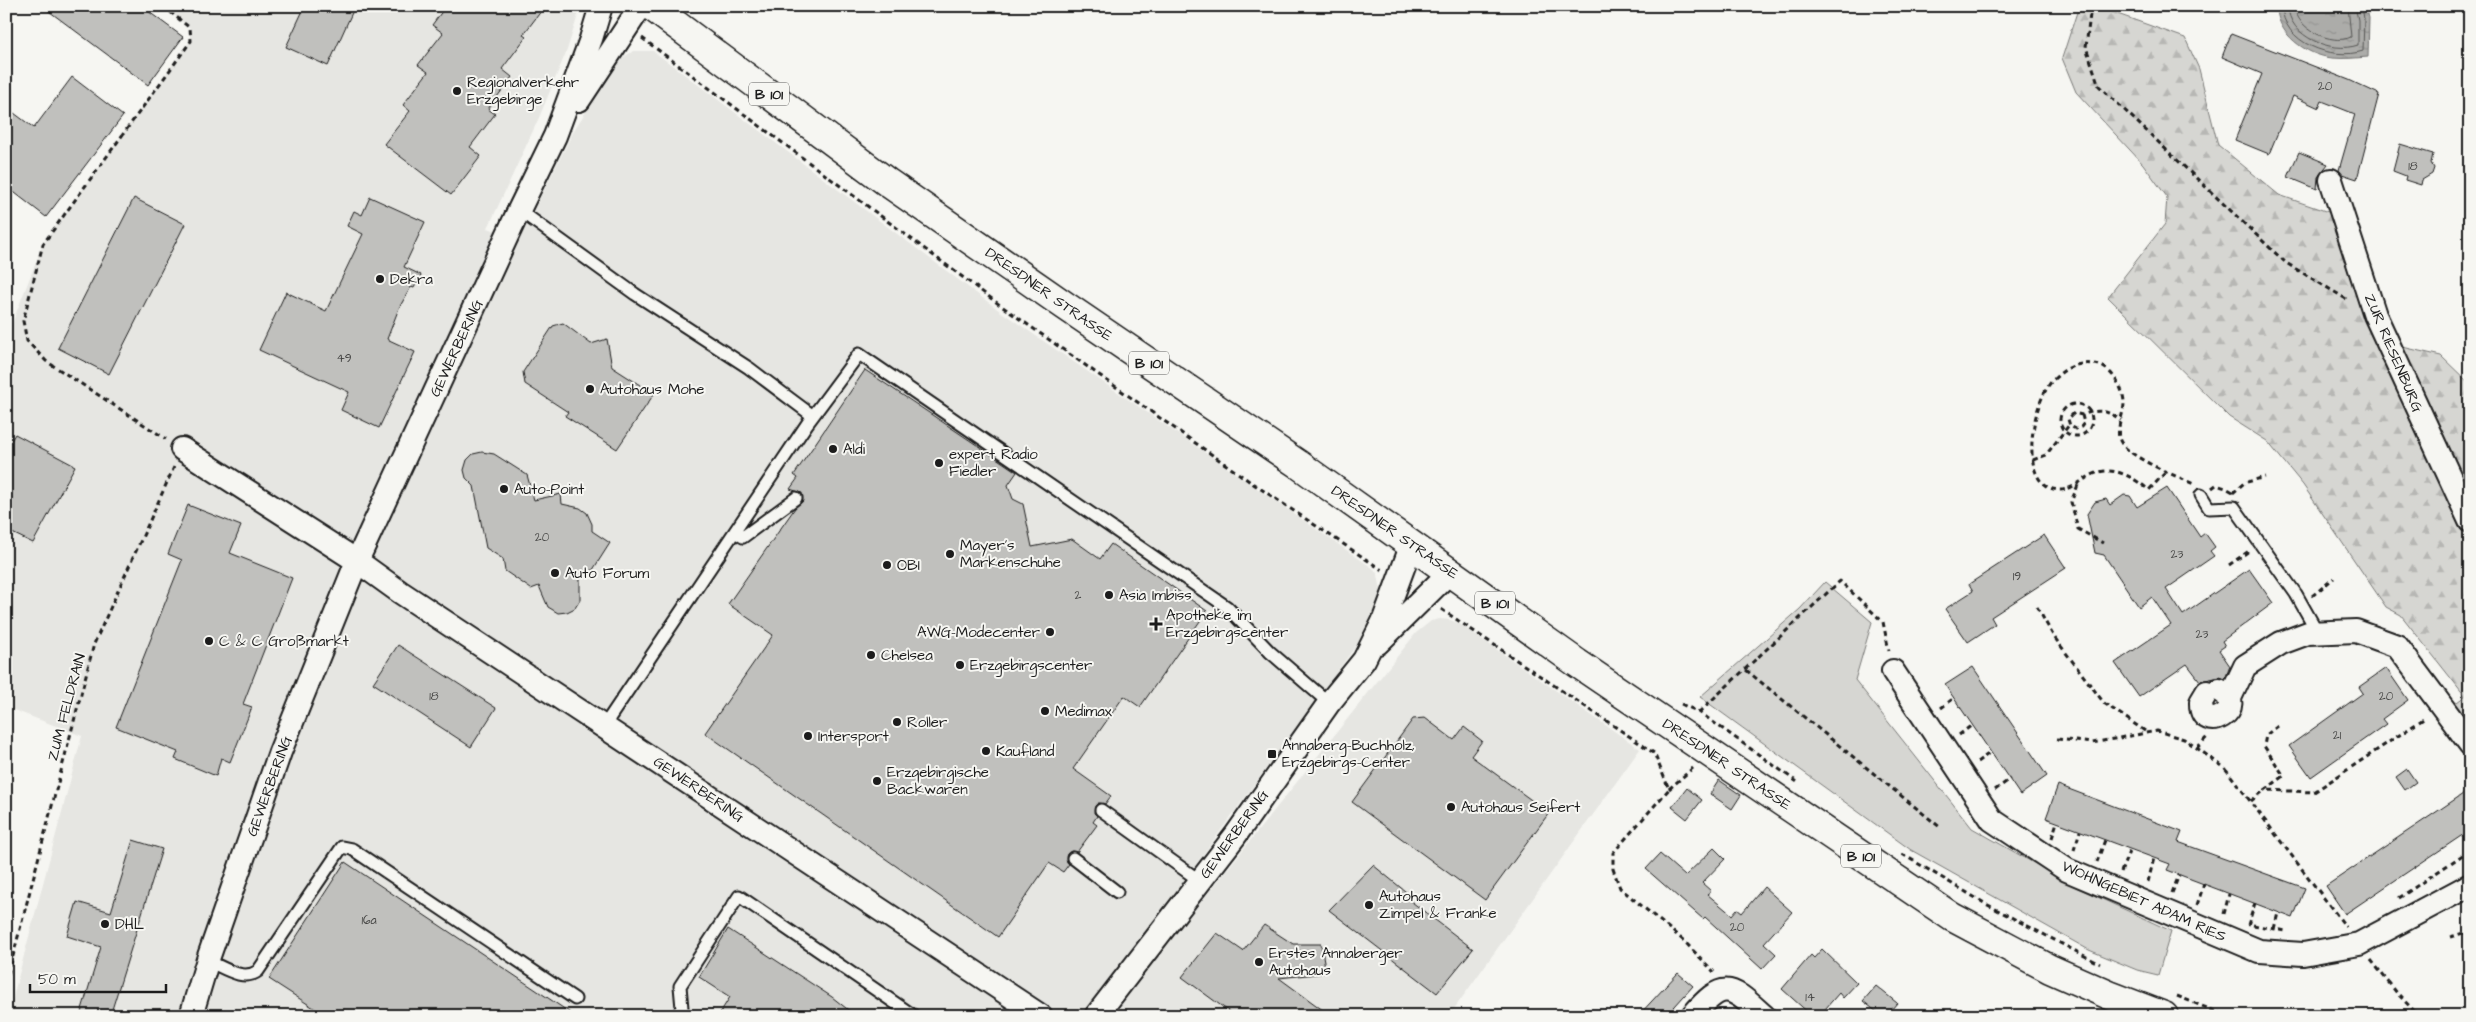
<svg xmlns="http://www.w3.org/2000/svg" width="2476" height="1022" font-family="'Architects Daughter',sans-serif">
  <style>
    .built { fill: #e6e6e2 }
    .forest { fill: url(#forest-firs); stroke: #797977 }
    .green { fill: #d6d6d2; stroke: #797977 }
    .water { fill: url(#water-ripples); stroke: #727271 }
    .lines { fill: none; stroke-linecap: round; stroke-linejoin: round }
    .shore { stroke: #565654; stroke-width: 1 }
    .building { fill: #c0c0bd; stroke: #1c1c1c }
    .lane-casing { stroke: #1c1c1c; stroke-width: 15 }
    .street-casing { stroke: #1c1c1c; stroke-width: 26 }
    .primary-casing { stroke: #1c1c1c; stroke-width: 31 }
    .path { stroke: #1c1c1c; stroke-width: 3; stroke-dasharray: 5 4; stroke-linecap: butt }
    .lane { stroke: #f6f6f2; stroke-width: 11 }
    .street { stroke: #f6f6f2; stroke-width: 22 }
    .primary { stroke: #f6f6f2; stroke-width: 28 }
    .poi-dot { fill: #1c1c1c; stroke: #f6f6f2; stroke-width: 2 }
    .labels { text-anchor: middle; stroke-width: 4; stroke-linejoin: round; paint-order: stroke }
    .number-label { font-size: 12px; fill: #454544 }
    .shield { fill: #f6f6f2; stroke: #5d5d5c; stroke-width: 1 }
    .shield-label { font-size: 14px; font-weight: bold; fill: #1c1c1c }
    .poi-label { font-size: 15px; fill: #1c1c1c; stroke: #f6f6f2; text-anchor: start }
    .street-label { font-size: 15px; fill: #1c1c1c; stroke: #f6f6f2 }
  </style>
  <defs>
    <pattern id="forest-firs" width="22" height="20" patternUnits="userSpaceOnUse" patternTransform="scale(1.25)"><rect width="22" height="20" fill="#d6d6d2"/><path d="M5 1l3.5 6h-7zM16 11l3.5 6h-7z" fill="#b7b7b4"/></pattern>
    <pattern id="water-ripples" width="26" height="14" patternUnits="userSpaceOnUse" patternTransform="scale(1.25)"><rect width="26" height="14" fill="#acaca9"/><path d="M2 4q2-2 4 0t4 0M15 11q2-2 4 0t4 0" fill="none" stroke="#939391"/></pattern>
  </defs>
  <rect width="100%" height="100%" fill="#f6f6f2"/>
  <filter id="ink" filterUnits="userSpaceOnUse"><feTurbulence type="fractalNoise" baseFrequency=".02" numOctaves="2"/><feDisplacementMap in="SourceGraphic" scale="10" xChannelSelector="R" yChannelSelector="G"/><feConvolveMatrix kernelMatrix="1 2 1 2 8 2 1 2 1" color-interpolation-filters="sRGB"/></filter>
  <g filter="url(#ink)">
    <path class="built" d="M 163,6 L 576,6 L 578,15 L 567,50 L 538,120 L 488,228 L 519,240 L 574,130 L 615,67 L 625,56 L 634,51 L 653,51 L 1000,311 L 1374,569 L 1378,575 L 1381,591 L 1376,607 L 1358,643 L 1085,1016 L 8,1016 L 82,736 L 6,707 L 6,339 L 43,244 L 190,41 L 190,28 Z
      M 1440,619 L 1450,620 L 1460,624 L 1640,749 L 1449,1016 L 1110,1016 L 1416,633 L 1431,621 Z"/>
    <path class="forest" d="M 2079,6 L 2095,6 L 2185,38 L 2199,69 L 2218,145 L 2279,195 L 2334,214 L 2470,530 L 2470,736 L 2449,708 L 2465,696 L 2401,615 L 2386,607 L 2303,485 L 2267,441 L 2229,417 L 2108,297 L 2165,224 L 2167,197 L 2143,164 L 2076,92 L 2062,58 Z
      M 2394,345 L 2441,356 L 2470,384 L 2470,511 Z"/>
    <path class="green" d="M 1825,582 L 1872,622 L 1855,680 L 1972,828 L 2076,887 L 2171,931 L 2158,975 L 2137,970 L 2089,950 L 1911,850 L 1700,697 L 1800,609 Z"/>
    <path class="water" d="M 2277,6 L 2366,6 L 2369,18 L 2368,57 C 2356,58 2344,59 2332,58 C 2306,55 2276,34 2277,6 Z"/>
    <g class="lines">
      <path class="shore" d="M 2282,6 C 2282,43 2332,61 2363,51 L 2364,19 L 2362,6
        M 2288,6 C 2288,37 2332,54 2358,45 L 2358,20 L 2355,6
        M 2295,6 C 2295,29 2332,46 2351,37 L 2348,6"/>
    </g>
    <path class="building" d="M 42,6 L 141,6 L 183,37 L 148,85 Z
      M 305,6 L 355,6 L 328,66 L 286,47 Z
      M 446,6 L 545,6 L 523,35 L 526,37 L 502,69 L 512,77 L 488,109 L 495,114 L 470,147 L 481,156 L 451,195 L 384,144 L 410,111 L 403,105 L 428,72 L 418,65 L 443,33 L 432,25 Z
      M 2231,34 L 2349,80 L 2379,94 L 2357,179 L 2342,174 L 2339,170 L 2355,114 L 2322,101 L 2319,108 L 2293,96 L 2269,154 L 2235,140 L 2262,74 L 2222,57 Z
      M 72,77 L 123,116 L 46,217 L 6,186 L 6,107 L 34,128 Z
      M 2400,144 L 2433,154 L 2431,163 L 2434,168 L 2432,174 L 2422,180 L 2421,185 L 2405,180 L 2406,176 L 2393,171 Z
      M 2299,152 L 2328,164 L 2318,177 L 2317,189 L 2288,177 Z
      M 370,197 L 425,222 L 404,267 L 421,275 L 414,288 L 411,287 L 399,308 L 387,339 L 415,352 L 379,428 L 341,410 L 349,392 L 259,350 L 286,292 L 326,311 L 363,234 L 347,226 L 354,211 L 362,215 Z
      M 134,198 L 185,224 L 109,374 L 58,348 Z
      M 563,323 L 591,344 L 607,339 L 612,367 L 654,394 L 617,449 L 565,416 L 568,412 L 525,384 L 523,372 L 553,326 Z
      M 865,370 L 1017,472 L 1008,485 L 1013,499 L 1023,504 L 1032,547 L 1072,539 L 1100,559 L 1111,544 L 1207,611 L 1140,707 L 1124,696 L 1073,769 L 1111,796 L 1105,804 L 1098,803 L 1095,806 L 1094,813 L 1097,816 L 1093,822 L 1097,825 L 1077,852 L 1071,851 L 1067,854 L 1066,860 L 1069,864 L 1063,872 L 1049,863 L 998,937 L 705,733 L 773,635 L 728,604 L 795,508 L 803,501 L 802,493 L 790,489 L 798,478 L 794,475 Z
      M 15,434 L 75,466 L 33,543 L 6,530 L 6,449 Z
      M 482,452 L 494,454 L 527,475 L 534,500 L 561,494 L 562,504 L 580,508 L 587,513 L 592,524 L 592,531 L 610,543 L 589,576 L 580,578 L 580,600 L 575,608 L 567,612 L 558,613 L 548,607 L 539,586 L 531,589 L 505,571 L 503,559 L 486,548 L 474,486 L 466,478 L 464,470 L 467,460 L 473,454 Z
      M 2167,488 L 2200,537 L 2205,533 L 2215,547 L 2210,551 L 2214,556 L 2166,589 L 2183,615 L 2249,569 L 2273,603 L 2222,641 L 2225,646 L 2219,650 L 2230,666 L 2225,679 L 2220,677 L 2200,681 L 2187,664 L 2139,697 L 2115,663 L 2171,625 L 2152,597 L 2139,607 L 2104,555 L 2095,553 L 2087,514 L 2095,502 L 2106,499 L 2110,505 L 2124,495 L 2130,496 L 2137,507 Z
      M 188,505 L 241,526 L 230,553 L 292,578 L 243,704 L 252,707 L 230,762 L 221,758 L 216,776 L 175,759 L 178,752 L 116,727 L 182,560 L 168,554 Z
      M 2044,535 L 2066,568 L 1991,617 L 1995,624 L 1968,642 L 1945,609 L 1973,591 L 1969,584 Z
      M 398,645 L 496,708 L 471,747 L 373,683 Z
      M 1973,667 L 2047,776 L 2020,795 L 1945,685 Z
      M 2386,668 L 2408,700 L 2382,719 L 2386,724 L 2311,777 L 2289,746 L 2363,693 L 2359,687 Z
      M 1425,718 L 1454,740 L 1464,727 L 1482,741 L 1471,756 L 1549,813 L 1485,900 L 1352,802 L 1413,719 Z
      M 2407,769 L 2416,782 L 2405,790 L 2396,777 Z
      M 1719,780 L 1741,795 L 1732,809 L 1710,794 Z
      M 2058,785 L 2182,832 L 2178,842 L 2305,888 L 2293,918 L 2167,870 L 2170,864 L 2046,818 Z
      M 1687,788 L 1702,800 L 1687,819 L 1672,807 Z
      M 2463,794 L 2470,804 L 2470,830 L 2345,914 L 2326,886 Z
      M 133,840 L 162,849 L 110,1016 L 80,1016 L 101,947 L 67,936 L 77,902 L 111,912 Z
      M 1714,848 L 1725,859 L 1702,883 L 1711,891 L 1707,894 L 1732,915 L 1737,909 L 1742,913 L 1764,887 L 1792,912 L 1764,943 L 1776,954 L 1762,969 L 1705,917 L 1703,919 L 1646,869 L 1660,854 L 1685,876 Z
      M 345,862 L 575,1016 L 314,1016 L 317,1010 L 269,979 Z
      M 1373,865 L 1411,896 L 1408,899 L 1473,949 L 1437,993 L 1329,910 Z
      M 1264,925 L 1293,944 L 1321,944 L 1326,973 L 1279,978 L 1331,1016 L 1235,1016 L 1182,977 L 1217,933 L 1243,951 Z
      M 728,929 L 832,997 L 856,1016 L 718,1016 L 730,997 L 699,977 Z
      M 1822,949 L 1857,983 L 1843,998 L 1839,993 L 1819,1016 L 1812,1016 L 1782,989 L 1811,955 L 1814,958 Z
      M 1678,973 L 1693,986 L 1666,1016 L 1638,1016 Z
      M 1876,986 L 1897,1003 L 1886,1016 L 1882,1016 L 1863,1001 Z"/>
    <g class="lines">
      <g class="lane-casing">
        <path id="lane" d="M 519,210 L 635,294 L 749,368 L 813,416
          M 2201,495 L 2209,508 L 2234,507 L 2296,594 L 2318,633
          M 735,532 L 743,537 L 796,498
          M 604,726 L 807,424 L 859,354 L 1227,607 L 1270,652 L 1329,703
          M 1101,810 L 1200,881
          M 1073,858 L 1117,892
          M 208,961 C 223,967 243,982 258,971 L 342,847 L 352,849 L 575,999
          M 677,1016 L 682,1008 L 680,986 L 739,896 L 914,1016"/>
      </g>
      <g class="street-casing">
        <path id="street" d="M 579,100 L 641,6
          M 2331,180 L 2375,315 L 2470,521
          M 182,449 L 357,561 L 400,592 L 1041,1016
          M 1378,643 L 1451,571
          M 1893,671 L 1992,820 L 2067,870 L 2259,951 L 2303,954 L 2359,944 L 2470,885
          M 2207,692 L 2201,702 C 2200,739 2253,706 2219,690
          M 2229,700 L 2245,666 L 2281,643 L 2308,633 L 2356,631 L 2397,646 L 2470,744
          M 191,1016 L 209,956 L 280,752 L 357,561 L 519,210 L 555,136 L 591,39 L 601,6
          M 1096,1016 L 1235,836 L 1329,703 L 1364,660 L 1383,622 L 1412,544
          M 1692,1016 C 1725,978 1730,986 1764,1016"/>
      </g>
      <g class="primary-casing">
        <path id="primary" d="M 651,6 L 887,182 L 1064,305 L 1298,464 L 1577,663 L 1952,917 L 2050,969 L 2109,995 L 2164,1016"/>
      </g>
      <path class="path" d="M 163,6 L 190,28 L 191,41 L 43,244 L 23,321 L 27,341 L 46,361 L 166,439
        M 2091,6 L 2086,47 L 2099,86 L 2286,263 L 2348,300
        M 642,38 L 1000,305 L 1252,483 L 1382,570
        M2060 420a16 16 0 1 1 32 0a16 16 0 1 1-32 0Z
        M 2082,415 L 2084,423 L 2081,427 L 2076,429 L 2070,426 L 2068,419 L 2074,413 L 2082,415 C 2098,409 2107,410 2121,420
        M 2033,460 L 2046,455 L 2069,425
        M 2165,473 L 2149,490 C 2090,442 2084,501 2050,488 C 2018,475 2034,397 2054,379 C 2066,367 2078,362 2094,364 C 2110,365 2124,388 2124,403 C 2124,416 2113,432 2122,444 C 2132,458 2177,477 2194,484
        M 2078,485 L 2071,502 L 2078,529 L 2103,543
        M 2212,488 L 2216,485 L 2226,488 L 2233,492
        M 2233,493 L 2244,483 L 2265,477
        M 2229,565 L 2249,551
        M 2312,596 L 2334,578
        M 2037,607 L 2054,637 L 2104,703 L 2145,731
        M 1441,609 L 1654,753 L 1669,789 L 1613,853 L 1613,869 L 1620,888 L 1683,940 L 1714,972
        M 1746,670 L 1941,828
        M 1681,704 L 1699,712 L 1800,784
        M 1941,708 L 1954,698
        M 1699,712 L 1840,581 L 1883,622 L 1889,651
        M 2278,726 L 2266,735 L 2264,746 L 2284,776 L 2265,790 L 2314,792 L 2425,718
        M 1959,735 L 1972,725
        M 2057,739 L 2092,743 L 2157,731 L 2184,739 L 2225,768 L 2346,927
        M 2197,748 L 2207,737
        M 1977,762 L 1991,752
        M 1669,789 L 1694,767
        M 1995,790 L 2010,779
        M 2251,801 L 2265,790
        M 2052,838 L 2057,822
        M 2074,850 L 2080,831
        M 1902,854 L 1986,904 L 2100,964
        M 2097,862 L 2105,840
        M 2121,872 L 2130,849
        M 2148,882 L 2154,858
        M 2172,893 L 2179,875
        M 2399,898 L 2470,850
        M 2197,905 L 2204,884
        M 2224,914 L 2229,894
        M 2248,925 L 2255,903
        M 2253,925 L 2286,931
        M 2274,929 L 2278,913
        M 2450,937 L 2470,931
        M 2371,960 L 2397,993 L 2419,1016
        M 6,983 L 94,644 L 174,467
        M 2177,996 L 2227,1016"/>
      <use href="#lane" class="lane"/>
      <use href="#street" class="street"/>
      <use href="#primary" class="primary"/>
    </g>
  </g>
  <g class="poi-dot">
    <circle cx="457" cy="91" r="5"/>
    <circle cx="380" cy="279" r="5"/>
    <circle cx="590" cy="389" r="5"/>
    <circle cx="833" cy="449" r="5"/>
    <circle cx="939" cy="463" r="5"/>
    <circle cx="504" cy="489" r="5"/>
    <circle cx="950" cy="554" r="5"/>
    <circle cx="887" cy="565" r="5"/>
    <circle cx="555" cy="573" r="5"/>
    <circle cx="1109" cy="595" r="5"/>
    <path d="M1153.5 616.5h5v5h5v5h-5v5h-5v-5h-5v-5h5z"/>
    <circle cx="1050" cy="632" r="5"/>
    <circle cx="209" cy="641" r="5"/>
    <circle cx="871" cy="655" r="5"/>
    <circle cx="960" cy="665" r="5"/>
    <circle cx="1045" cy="711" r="5"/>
    <circle cx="897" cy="722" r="5"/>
    <circle cx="808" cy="736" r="5"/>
    <circle cx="986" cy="751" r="5"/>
    <rect x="1267" y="749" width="10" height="10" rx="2.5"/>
    <circle cx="877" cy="781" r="5"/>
    <circle cx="1451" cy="807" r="5"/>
    <circle cx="1369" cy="905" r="5"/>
    <circle cx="105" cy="924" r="5"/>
    <circle cx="1259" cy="962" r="5"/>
  </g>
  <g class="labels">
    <g class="number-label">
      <text x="2325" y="90">20</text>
      <text x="2413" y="170">18</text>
      <text x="344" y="362">49</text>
      <text x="542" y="541">20</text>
      <text x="2177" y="558">23</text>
      <text x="2017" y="580">19</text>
      <text x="1078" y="599">2</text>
      <text x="2202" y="638">23</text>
      <text x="434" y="700">18</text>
      <text x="2386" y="700">20</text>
      <text x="2337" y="739">21</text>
      <text x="369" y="924">16a</text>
      <text x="1737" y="931">20</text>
      <text x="1810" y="1001">14</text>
    </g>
    <g class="shield">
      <rect x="749" y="82.5" width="40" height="23" rx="4"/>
      <rect x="1129" y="351.5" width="40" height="23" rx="4"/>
      <rect x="1475" y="591.5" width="40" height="23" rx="4"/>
      <rect x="1841" y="844.5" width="40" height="23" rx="4"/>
    </g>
    <g class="shield-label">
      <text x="769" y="99">B 101</text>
      <text x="1149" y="368">B 101</text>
      <text x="1495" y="608">B 101</text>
      <text x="1861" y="861">B 101</text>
    </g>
    <g class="poi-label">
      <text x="467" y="87">Regionalverkehr<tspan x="467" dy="17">Erzgebirge</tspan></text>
      <text x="390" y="284">Dekra</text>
      <text x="600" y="394">Autohaus Mohe</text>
      <text x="843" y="454">Aldi</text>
      <text x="949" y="459">expert Radio<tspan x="949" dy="17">Fiedler</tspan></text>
      <text x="514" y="494">Auto-Point</text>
      <text x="960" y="550">Mayer’s<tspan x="960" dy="17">Markenschuhe</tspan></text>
      <text x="897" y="570">OBI</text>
      <text x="565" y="578">Auto Forum</text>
      <text x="1119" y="600">Asia Imbiss</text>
      <text x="1166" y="620">Apotheke im<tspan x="1166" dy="17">Erzgebirgscenter</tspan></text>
      <text x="1040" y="637" text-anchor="end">AWG-Modecenter</text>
      <text x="219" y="646">C &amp; C Großmarkt</text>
      <text x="881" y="660">Chelsea</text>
      <text x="970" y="670">Erzgebirgscenter</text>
      <text x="1055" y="716">Medimax</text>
      <text x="907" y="727">Roller</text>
      <text x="818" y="741">Intersport</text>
      <text x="1282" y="750">Annaberg-Buchholz,<tspan x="1282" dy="17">Erzgebirgs-Center</tspan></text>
      <text x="996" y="756">Kaufland</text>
      <text x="887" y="777">Erzgebirgische<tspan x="887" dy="17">Backwaren</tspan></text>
      <text x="1461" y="812">Autohaus Seifert</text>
      <text x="1379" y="901">Autohaus<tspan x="1379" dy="17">Zimpel &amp; Franke</tspan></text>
      <text x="115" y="929">DHL</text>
      <text x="1269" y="958">Erstes Annaberger<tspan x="1269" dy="17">Autohaus</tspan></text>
    </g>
    <g class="street-label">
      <text transform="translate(1049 294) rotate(35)" y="5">DRESDNER STRASSE</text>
      <text transform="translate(456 348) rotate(-65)" y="5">GEWERBERING</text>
      <text transform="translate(2394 353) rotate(67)" y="5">ZUR RIESENBURG</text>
      <text transform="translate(1395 532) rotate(35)" y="5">DRESDNER STRASSE</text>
      <text transform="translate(66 707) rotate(-75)" y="5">ZUM FELDRAIN</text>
      <text transform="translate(1727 764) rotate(34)" y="5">DRESDNER STRASSE</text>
      <text transform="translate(269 786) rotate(-70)" y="5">GEWERBERING</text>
      <text transform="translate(699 789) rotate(34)" y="5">GEWERBERING</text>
      <text transform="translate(1234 834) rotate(-54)" y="5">GEWERBERING</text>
      <text transform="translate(2144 901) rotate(24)" y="5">WOHNGEBIET ADAM RIES</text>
    </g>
  </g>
  <rect width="2476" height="1022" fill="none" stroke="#f6f6f2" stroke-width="25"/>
  <rect x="12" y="12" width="2451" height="997" fill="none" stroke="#1c1c1c" stroke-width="2" filter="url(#ink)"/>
  <path d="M30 984v8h136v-8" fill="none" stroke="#1c1c1c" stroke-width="2.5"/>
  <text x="38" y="984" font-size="15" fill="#1c1c1c" stroke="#f6f6f2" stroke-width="4" paint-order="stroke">50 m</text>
</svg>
